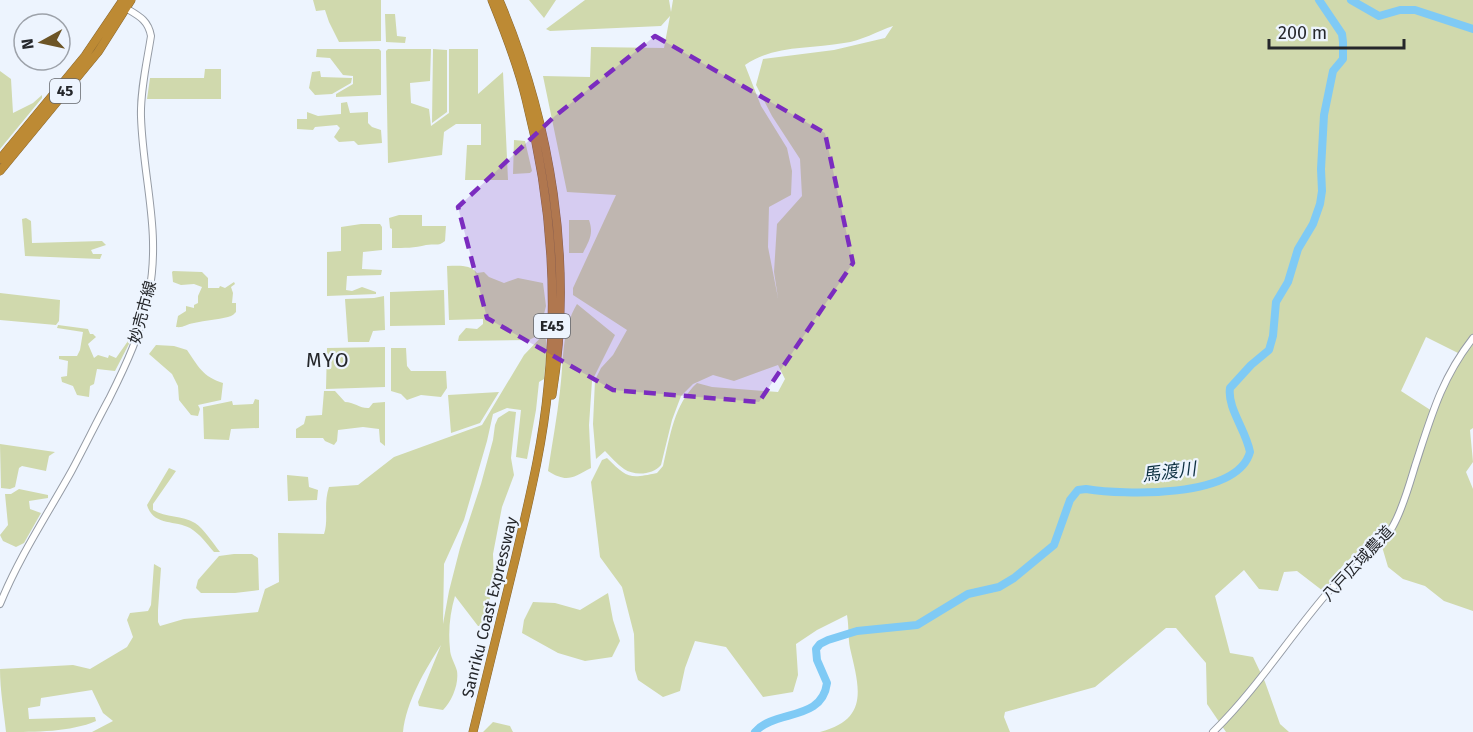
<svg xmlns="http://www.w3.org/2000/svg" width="1473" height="732" font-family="'Fira Sans','Noto Sans JP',sans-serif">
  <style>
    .green { fill: #d0d9ad; fill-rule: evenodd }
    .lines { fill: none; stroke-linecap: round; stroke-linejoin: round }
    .river { stroke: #7fcaf5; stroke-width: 8 }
    .secondary-casing { stroke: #959ba5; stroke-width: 8 }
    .highway-casing { stroke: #886731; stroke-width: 9 }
    .secondary { stroke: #fff; stroke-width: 6 }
    .highway { stroke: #bd8a34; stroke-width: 8 }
    .marked { fill: #7b2cbf; fill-opacity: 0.2; stroke: #7b2cbf; stroke-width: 4.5; stroke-dasharray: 12 8; stroke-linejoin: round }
    .labels { text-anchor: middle; stroke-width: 4.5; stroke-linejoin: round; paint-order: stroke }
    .shield { fill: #edf4fe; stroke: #61646a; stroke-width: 1.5 }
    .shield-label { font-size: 15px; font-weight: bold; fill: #25272b }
    .street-label { font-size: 16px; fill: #25272b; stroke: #edf4fe }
    .water-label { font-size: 18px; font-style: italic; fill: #0e3142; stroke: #edf4fe }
    .quarter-label { font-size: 20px; letter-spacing: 1.5px; fill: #25272b; stroke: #edf4fe }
  </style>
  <rect width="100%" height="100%" fill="#edf4fe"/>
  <path class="green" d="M 313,0 L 381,0 L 381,41 L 339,42 L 329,22 L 325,10 L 316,11 Z
    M 529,0 L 556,0 L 544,18 Z
    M 585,0 L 669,0 L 671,12 L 673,0 L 1473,0 L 1473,428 L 1470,430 L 1473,462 L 1466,472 L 1473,489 L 1473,611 L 1444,601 L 1425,586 L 1403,579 L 1388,567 L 1378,533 L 1344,564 L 1323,591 L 1297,571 L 1284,572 L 1278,591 L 1259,589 L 1244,570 L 1215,596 L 1230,653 L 1253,657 L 1265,682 L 1280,724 L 1289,732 L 1226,732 L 1207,704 L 1206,663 L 1176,628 L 1166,628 L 1095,687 L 1005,712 L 1004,717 L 1010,732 L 820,732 C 870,719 859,687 850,648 C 848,638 849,626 847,615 L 817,630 L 796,644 L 798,675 L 793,692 L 763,697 L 726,647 L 695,641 L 685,668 L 680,691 L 663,697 L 638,680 L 635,670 L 634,634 L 622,587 L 600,557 L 591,482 L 602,460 L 607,458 C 627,478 629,479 657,473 L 663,466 C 670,437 674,404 697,383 L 712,387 L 778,392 L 785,379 L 778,365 L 734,381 L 713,375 L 693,384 L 681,396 L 672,420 L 661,465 C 653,475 634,476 624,469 C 617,464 611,457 605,451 L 596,459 L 593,424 L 595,380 L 601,368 L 613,355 L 627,330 L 573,295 L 573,288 L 616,195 L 567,192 L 543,76 L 590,77 L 591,47 L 664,48 L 670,16 L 661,26 L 550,31 L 546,29 ZM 893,26 L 885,38 L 834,50 L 763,59 L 756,85 L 772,116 L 800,159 L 802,196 L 777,224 L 774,272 L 778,298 L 768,247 L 769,207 L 791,195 L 792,171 L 787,148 L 761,106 L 745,65 C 774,45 810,49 844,43 C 861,41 878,31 893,26 ZM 1426,337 L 1462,355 L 1432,411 L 1401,391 Z
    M 385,14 L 395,14 L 397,36 L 406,37 L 405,43 L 386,42 Z
    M 317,49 L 379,49 L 381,51 L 381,95 L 336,97 L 336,94 L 353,84 L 353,76 L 343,75 L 330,58 L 316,57 Z
    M 388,49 L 431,49 L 430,81 L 410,83 L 411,103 L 429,109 L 431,126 L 449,113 L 449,49 L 478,49 L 478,94 L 503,72 L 508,180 L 465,180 L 467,145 L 481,145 L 481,124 L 456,124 L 444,132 L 442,155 L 388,163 L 386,51 Z
    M 433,49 L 447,50 L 447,112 L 432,123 Z
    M 205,69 L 221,69 L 221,99 L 147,99 L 150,78 L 204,78 Z
    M 0,71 L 11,79 L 13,113 L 33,103 L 42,95 L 42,98 L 0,149 Z
    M 320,71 L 321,77 L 352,78 L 351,83 L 332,94 L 315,95 L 309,88 L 312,72 Z
    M 347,102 L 350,113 L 368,112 L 368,123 L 372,127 L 381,130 L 382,143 L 358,145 L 354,141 L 339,142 L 334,137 L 340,128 L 337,125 L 315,127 L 313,130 L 297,129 L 297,119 L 307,119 L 307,112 L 318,116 L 341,114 L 341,103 Z
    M 514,140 L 525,141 L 532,171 L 530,173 L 513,174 Z
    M 399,215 L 422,215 L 422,226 L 446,226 L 445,241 C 438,247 434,243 426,245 C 415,248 404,248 392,248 L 392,229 L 390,228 L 389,218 Z
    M 26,218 L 31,221 L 32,243 L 102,241 L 106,245 L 91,250 L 93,254 L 102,254 L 100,259 L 25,256 L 22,219 Z
    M 569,220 L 589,220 C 594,234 589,241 583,253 L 569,253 Z
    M 361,224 L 380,224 L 382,227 L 382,250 L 363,252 L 362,269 L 382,270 L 381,275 L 347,276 L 346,290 L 352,291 L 362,287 L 376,292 L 376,294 L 327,296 L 327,252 L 341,251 L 341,227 Z
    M 447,266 C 458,266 470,264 477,273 L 484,272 L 489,277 L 504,283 L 518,278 L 543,283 L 546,306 L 544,314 L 537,320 L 535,337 L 529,340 L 458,341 L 459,336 L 466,328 L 477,329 L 483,324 L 483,319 L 449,320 Z
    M 173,271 L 202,272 L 208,278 L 208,288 L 219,288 L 220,286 L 225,288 L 234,282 L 235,284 L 231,287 L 233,293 L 232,303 L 236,303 L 236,312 C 233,315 232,316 228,317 C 217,320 206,320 194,323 C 186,324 184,328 176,327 L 178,316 L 186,311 L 186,306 L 194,308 L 194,305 L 198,303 L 198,296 L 202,287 L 194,284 L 181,285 L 173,282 L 172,272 Z
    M 444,290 L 445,325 L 390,326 L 390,292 Z
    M 0,293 L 60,300 L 59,321 L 56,325 L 0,320 Z
    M 384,296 L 385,330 L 373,331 L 369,342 L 348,342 L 345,299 L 374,298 Z
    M 577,304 L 615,335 L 592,381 L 589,425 L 591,468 C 572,478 567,483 548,471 C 552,444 557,418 560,391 C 564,362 561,330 577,304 Z
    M 58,325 L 88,329 L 90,334 L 93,334 L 96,337 L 88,344 L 94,358 L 98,355 L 108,358 L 109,355 L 116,358 L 128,341 L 130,342 L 115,371 L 97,369 L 94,384 L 90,386 L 89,397 L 77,395 L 73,386 L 62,382 L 61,377 L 67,376 L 68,361 L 59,359 L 59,356 L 77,356 L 80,350 L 83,332 L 57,328 Z
    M 545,333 L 547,348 L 544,379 L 539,382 L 536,410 L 527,459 L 516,457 L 521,410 L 507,408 L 493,414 L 487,441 L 464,520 L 444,564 L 443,624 L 449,591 L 460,548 L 481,484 L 493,440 L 495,425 L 498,418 L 509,411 L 516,412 L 511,458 L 514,475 L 502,507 L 493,554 L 494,582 L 484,622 L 481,626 L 478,626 L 455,596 C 450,613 448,631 450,649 C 450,656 455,664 457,671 C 459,684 452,701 443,710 L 419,706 L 418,702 L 441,645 C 425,670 406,702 403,732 L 92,732 L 113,721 L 103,713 L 92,690 L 41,698 L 40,706 L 28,708 L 29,719 L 95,717 L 96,721 C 71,732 35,732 6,732 C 4,711 0,691 0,669 L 73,665 L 90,669 L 127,647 L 133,637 L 127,620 L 130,613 L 148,611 L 151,605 L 154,564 L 161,568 L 158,610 L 158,622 L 160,626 L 184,619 L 258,612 L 265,589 L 279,582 L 278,533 L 324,534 C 329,519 323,505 329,487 L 358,485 L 394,457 L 482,425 L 524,355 Z
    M 156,345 L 174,346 L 187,350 C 198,366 203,377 223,383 L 221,400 L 198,405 L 200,409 L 198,416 L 191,415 L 179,400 L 178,386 L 172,374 L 149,354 Z
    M 385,347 L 385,387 L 326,389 L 327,348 Z
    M 391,348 L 406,348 L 407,366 L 411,371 L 446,371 L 447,388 L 441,397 L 421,395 L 407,400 L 401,394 L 391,391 Z
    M 324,391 L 335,391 L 345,402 C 354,402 361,409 369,408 L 373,403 L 385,402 L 385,446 L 380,442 L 379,429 L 363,427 L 338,430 L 337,441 L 334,445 L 325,441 L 323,438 L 296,438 L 296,429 L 304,424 L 306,416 L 322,415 Z
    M 499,392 L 480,423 L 451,433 L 448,395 Z
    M 255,399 L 259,400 L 259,428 L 231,429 L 229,440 L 204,439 L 203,407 L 232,401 L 233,405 L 253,404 Z
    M 0,444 L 55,452 L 49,456 L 46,471 L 22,466 L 19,468 L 15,487 L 10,489 L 1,488 Z
    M 169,468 L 176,471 L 153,504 L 153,510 C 166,518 182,515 195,523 C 204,529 213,543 220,552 L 214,552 C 207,544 200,534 190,528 C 175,520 153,526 147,505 Z
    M 287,475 L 308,477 L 309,487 L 318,490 L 317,500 L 288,501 Z
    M 19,489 L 48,495 L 48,498 L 29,501 L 30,509 L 41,513 L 24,543 L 16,547 L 3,541 L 0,535 L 8,525 L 5,494 L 11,494 Z
    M 234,554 L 252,554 L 258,558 L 259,590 L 235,593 L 201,593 L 196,588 L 198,580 L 219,556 Z
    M 608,593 L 613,620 L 620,641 L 612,657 L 585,661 L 558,653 L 522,633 L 524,620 L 533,602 L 555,603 L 580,610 Z
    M 493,722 L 510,726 L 513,732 L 483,732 Z"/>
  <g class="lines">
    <path class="river" d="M 1351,0 L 1379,16 L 1400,10 L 1415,10 L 1473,29
      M 755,732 C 775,709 822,722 827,683 L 817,660 L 816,649 L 820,644 L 828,640 L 857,631 L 917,625 L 968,594 L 999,587 L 1014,578 L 1054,545 L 1070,500 L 1078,490 L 1086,489 C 1123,495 1237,499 1250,452 C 1246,430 1227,408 1230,388 L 1251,365 L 1269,350 L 1273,336 L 1276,302 L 1288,282 L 1298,249 L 1313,224 L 1320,204 L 1322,191 L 1321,169 L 1324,115 L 1333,71 L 1343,59 L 1343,42 L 1342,34 L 1319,0"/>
    <g class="secondary-casing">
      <path id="secondary" d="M 0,604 C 19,557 47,515 71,472 C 84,448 96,423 109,399 C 126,365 142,331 149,293 C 161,231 143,178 141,117 C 140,91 147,62 151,36 C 148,19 137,15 124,7
        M 1213,732 C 1257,689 1289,637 1329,591 C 1349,569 1379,553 1393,526 C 1403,508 1409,486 1415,466 C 1431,417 1441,379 1473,338"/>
    </g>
    <g class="highway-casing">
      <path id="highway" d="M 499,0 C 551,122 574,263 552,395
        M 0,159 L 85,56 L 123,0
        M 0,171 L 98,52 L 131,0
        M 473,732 C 487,673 502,615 516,556 C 529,500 543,444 548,387 C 558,291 550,192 526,99 C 518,65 505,32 492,0"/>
    </g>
    <use href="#secondary" class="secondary"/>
    <use href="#highway" class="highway"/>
  </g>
  <path class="marked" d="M 655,36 L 825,133 L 853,263 L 759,402 L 613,390 L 487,318 L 458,207 L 555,116 Z"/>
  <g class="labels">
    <g class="shield">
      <rect x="50" y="79" width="30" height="24" rx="4.5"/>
      <rect x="534" y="314" width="36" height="24" rx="4.5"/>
    </g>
    <g class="shield-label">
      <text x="65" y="96">45</text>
      <text x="552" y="331">E45</text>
    </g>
    <g class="street-label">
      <text transform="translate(142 312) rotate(-75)" y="6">妙売市線</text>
      <text transform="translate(1357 563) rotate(-47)" y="6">八戸広域農道</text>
      <text transform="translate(489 607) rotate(-76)" y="6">Sanriku Coast Expressway</text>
    </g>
    <g class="water-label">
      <text transform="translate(1169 472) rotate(-7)" y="6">馬渡川</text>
    </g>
    <g class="quarter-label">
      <text x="328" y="367">MYO</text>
    </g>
  </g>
  <g transform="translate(42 42) rotate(262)"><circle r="28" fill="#edf4fe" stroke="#9da2aa" stroke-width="1.5"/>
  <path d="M0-4.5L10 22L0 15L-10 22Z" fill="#6d5526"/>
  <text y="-9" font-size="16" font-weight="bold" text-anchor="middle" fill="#25272b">N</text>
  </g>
  <path d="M1269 39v9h135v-9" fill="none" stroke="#25272b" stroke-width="3"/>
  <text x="1278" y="39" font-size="18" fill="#25272b" stroke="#edf4fe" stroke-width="4.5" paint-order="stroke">200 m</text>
</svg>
